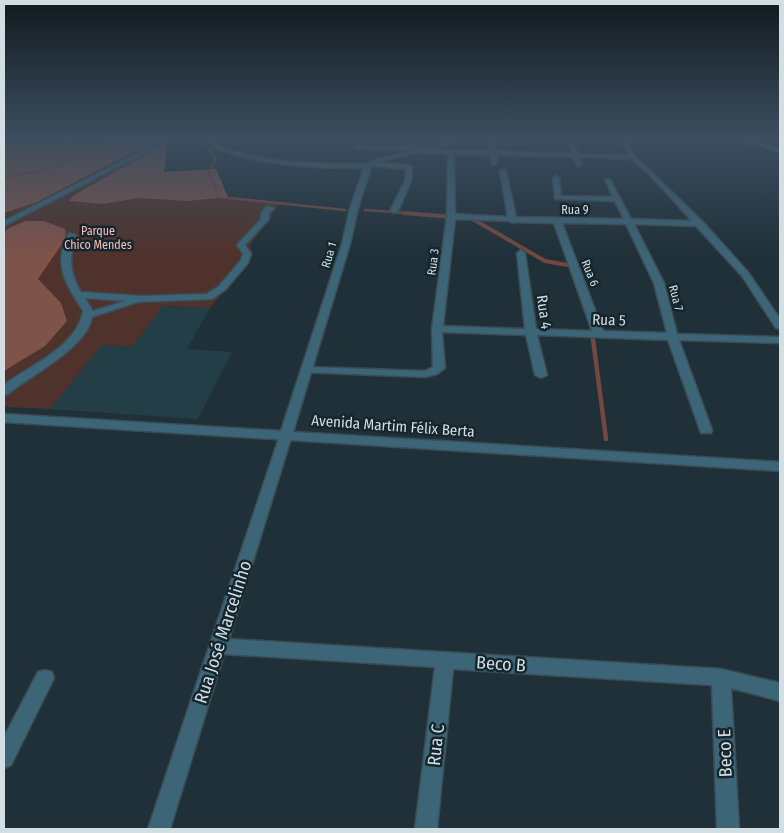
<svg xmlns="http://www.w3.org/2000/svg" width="784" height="833" font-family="'Fira Sans Condensed',sans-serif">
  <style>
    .built { fill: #243e48 }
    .green { fill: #50322c }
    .forest { fill: #7e534a }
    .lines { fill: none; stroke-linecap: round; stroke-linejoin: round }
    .stream-far2 { stroke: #72483f; stroke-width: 2.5 }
    .stream-far1 { stroke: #72483f; stroke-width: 4 }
    .stream { stroke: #72483f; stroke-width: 4.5 }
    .minor-casing { stroke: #3c4c54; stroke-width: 3 }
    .tertiary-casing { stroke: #3c4c54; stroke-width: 3 }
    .secondary-casing { stroke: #3c4c54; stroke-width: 3 }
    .minor { fill: #3c6577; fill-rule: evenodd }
    .tertiary { fill: #3c6577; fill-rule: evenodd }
    .secondary { fill: #3f83a0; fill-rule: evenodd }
    .labels { text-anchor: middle; stroke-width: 5; stroke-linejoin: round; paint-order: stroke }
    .far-street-label { font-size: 12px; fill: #d3dee3; stroke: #15262e }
    .far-park-label { font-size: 12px; fill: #fabeb1; stroke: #15262e }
    .street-label { font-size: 15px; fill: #d3dee3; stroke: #15262e }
    .near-street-label { font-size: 18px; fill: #d3dee3; stroke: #15262e }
  </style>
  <rect width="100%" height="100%" fill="#1f3039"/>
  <path class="built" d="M 163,306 L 210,308 L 187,349 L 232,352 L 198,419 L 50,409 L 102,345 L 132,347 Z"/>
  <path class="green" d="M 80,138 L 374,138 L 240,142 L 215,139 L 168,142 L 164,172 L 216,169 L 228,197 L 280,203 L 250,245 L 253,255 L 210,308 L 163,306 L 132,347 L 102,345 L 50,409 L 4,407 L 4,144 L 72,144 Z"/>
  <path class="forest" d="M 241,138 L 374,138 L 240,142 Z
    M 92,142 C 109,146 128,141 144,146 L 35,203 L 4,213 L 4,144 Z
    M 168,142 L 164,172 L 216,169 L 228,197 L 187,201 L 139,198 L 103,204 L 69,201 L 74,195 L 142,157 L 162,143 Z
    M 25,221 L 44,221 L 65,229 L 66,238 L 38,279 L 61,303 L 67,321 L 45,346 L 4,371 L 4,233 L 7,229 Z"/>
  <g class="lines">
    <path class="stream-far2" d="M 206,144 L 216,159 L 209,173 L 219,197 L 345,210
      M 4,178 L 48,169 L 97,152 L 131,143
      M 365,210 L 419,214"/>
    <path class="stream-far1" d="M 404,213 L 452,217
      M 471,218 L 545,261 L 573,266"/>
    <path class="stream" d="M 593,339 L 606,439"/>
    <g class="minor-casing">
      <path id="minor" d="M 65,138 L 72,138 L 67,141 Z
        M 96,138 L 223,138 L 218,140 L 218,145 C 261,164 321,164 367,164 L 370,162 L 409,165 L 412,167 L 411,181 L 398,211 L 394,213 L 390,211 L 405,181 L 406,169 L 371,166 L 368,168 C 319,168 259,167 213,147 L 212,140 L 160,141 L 143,154 L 4,226 L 4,221 L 139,152 L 152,142 L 112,143 Z
        M 619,138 L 625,138 L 635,156 L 703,222 L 748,272 L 780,319 L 780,329 L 776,328 L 742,276 L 696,226 L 634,224 L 664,283 L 677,334 L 780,337 L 780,343 L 679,340 L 712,430 L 711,433 L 701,433 L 700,430 L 668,340 L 537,335 L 547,375 L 541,378 L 535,375 L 526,335 L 442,332 L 445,368 L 437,374 L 425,377 L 303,372 L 301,370 L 307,367 L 425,371 L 433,367 L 432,329 L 447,216 L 448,154 L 421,153 L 418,151 L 419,150 L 357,149 L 355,146 L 430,146 L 433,148 L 431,149 L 490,151 L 489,142 L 492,140 L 495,142 L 496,151 L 572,153 L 568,144 L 571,142 L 574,144 L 578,154 L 629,155 ZM 454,154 L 490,155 L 491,163 L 494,165 L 497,163 L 496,155 L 573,157 L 576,164 L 579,166 L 582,164 L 579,157 L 631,159 L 649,174 L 692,221 L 631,219 L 610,179 L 605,180 L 613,197 L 561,196 L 559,178 L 556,176 L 553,178 L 555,199 L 615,201 L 624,219 L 516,217 L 506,171 L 503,169 L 500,171 L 508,217 L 455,214 ZM 455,219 L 509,221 L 513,223 L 516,222 L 554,223 L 592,331 L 536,329 L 525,253 L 521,250 L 517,253 L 525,329 L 443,326 ZM 562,223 L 626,224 L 654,283 L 667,333 L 603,331 Z
        M 267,206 L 274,208 L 269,213 L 269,219 L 245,245 L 251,254 L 248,263 L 225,290 L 212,299 L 138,302 L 92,317 C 88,347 30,376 8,394 L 4,395 L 4,385 C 30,365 77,347 83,311 C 66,284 52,265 69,233 L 76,235 C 69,257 69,272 81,292 L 142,296 L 207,294 L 219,286 L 241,260 L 243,254 L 237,245 L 261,219 L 261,213 ZM 85,298 L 125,301 L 93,311 Z
        M 286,431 L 292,435 L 229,639 L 721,669 L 780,683 L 780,701 L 731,688 L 739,829 L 717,829 L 712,685 L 453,669 L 437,829 L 415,829 L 435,667 L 224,654 L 170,829 L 148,829 L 280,435 Z
        M 45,670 L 52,672 L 54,678 L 11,765 L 4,768 L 4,737 L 38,672 Z"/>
    </g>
    <g class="tertiary-casing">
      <path id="tertiary" d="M 448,138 L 454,138 L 451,144 L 447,146 L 381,161 L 371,167 L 358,208 L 350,244 L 293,432 L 780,462 L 780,471 L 4,422 L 4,414 L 281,431 L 342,244 L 350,208 L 365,166 L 377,159 L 443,144 Z"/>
    </g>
    <g class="secondary-casing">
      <path id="secondary" d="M 737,138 L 747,138 L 780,149 L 780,153 Z"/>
    </g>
    <use href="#minor" class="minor"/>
    <use href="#tertiary" class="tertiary"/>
    <use href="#secondary" class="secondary"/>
  </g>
  <linearGradient id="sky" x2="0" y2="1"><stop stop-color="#111a1f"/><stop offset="0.54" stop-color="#3c4e5f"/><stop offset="1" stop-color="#3c4e5f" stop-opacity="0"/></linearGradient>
  <rect width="784" height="255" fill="url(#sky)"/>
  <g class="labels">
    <g class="far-street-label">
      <text x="575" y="214">Rua 9</text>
      <text transform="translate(329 255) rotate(-73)" y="4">Rua 1</text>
      <text transform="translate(433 262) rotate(-83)" y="4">Rua 3</text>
      <text transform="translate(590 273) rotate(68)" y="4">Rua 6</text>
      <text transform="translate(676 298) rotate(75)" y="4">Rua 7</text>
    </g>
    <g class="far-park-label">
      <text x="98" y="235">Parque<tspan x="98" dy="14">Chico Mendes</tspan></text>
    </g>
    <g class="street-label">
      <text transform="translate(544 312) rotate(82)" y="5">Rua 4</text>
      <text transform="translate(609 320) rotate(2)" y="5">Rua 5</text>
      <text transform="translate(393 426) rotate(4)" y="5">Avenida Martim Félix Berta</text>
    </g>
    <g class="near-street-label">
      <text transform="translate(223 632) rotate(-72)" y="6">Rua José Marcelinho</text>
      <text transform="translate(501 664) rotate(4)" y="6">Beco B</text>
      <text transform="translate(436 745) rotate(-84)" y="6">Rua C</text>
      <text transform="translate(725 753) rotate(-92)" y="6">Beco E</text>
    </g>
  </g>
  <rect width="784" height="833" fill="none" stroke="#d3dee3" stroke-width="10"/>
</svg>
